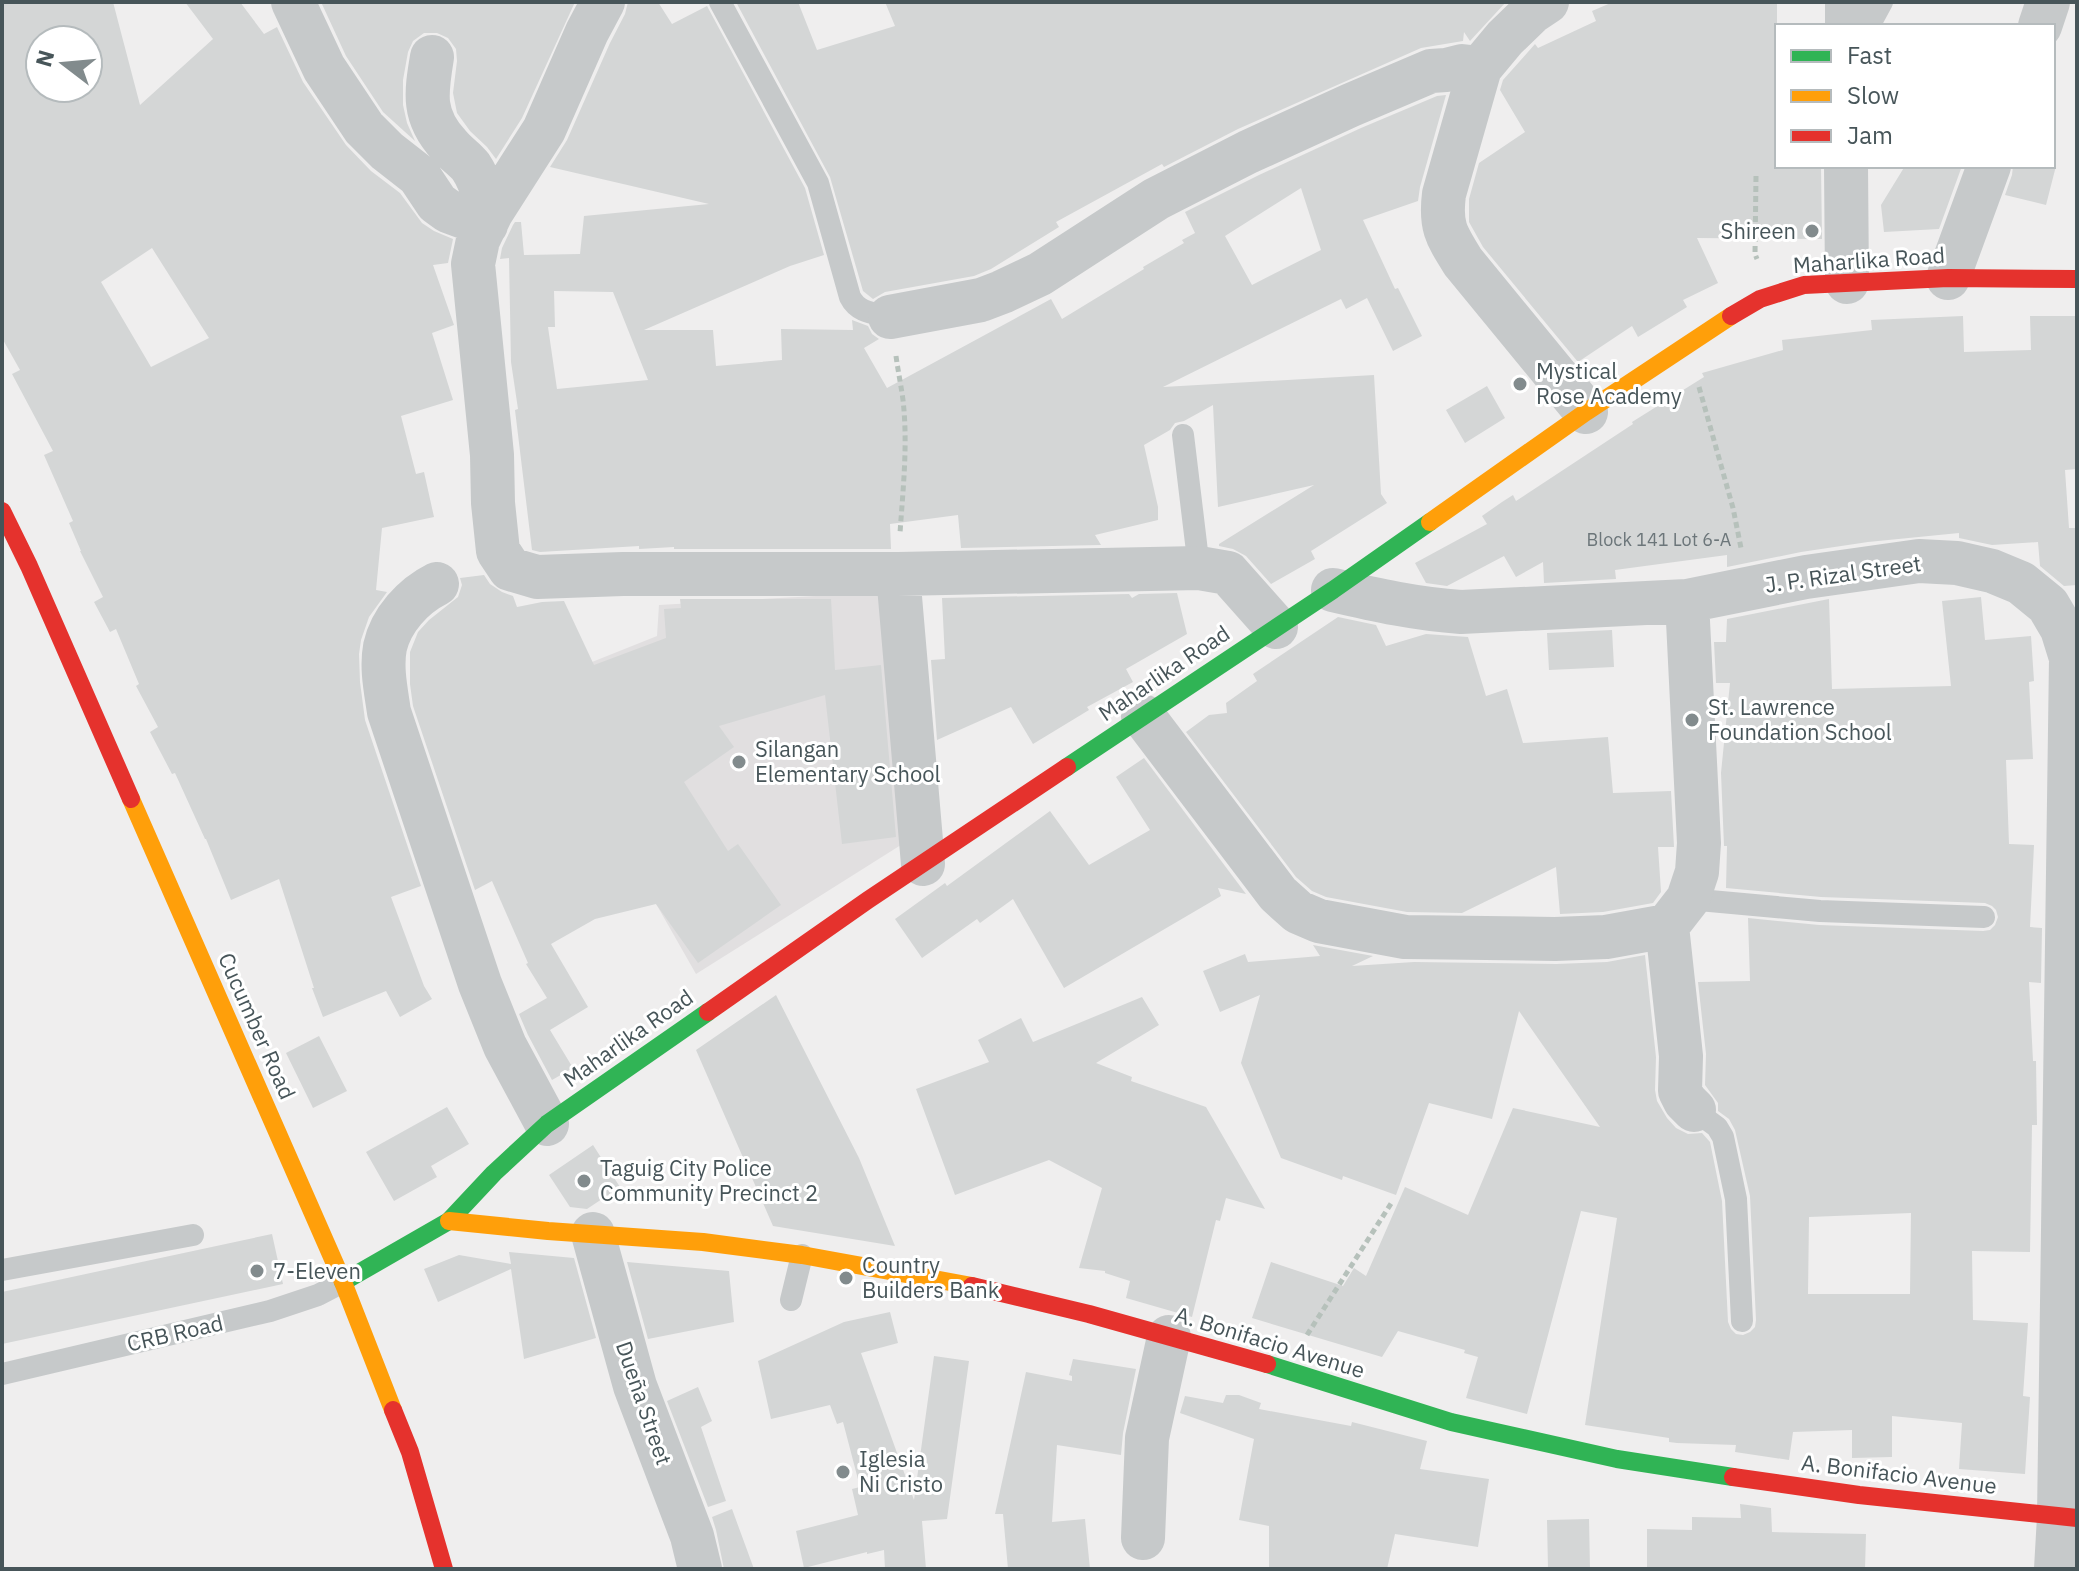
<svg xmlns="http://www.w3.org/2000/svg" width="2079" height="1571" font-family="'IBM Plex Sans',sans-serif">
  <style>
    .education { fill: #e1dfe0 }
    .building { fill: #d4d6d6; fill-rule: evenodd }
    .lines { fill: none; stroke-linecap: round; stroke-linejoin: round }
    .path { stroke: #b6c1bb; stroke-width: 5; stroke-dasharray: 6 4; stroke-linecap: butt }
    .lane { stroke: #c6c9ca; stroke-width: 22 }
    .street { stroke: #c6c9ca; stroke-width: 44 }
    .fast { stroke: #30b455; stroke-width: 18 }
    .slow { stroke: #ff9f0a; stroke-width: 18 }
    .jam { stroke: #e5322d; stroke-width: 18 }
    .poi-dot { fill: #828b8d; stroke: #fff; stroke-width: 3 }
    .labels { text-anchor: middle; stroke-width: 6; stroke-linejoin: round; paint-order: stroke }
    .number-label { font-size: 18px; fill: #6c767a }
    .poi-label { font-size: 22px; fill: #475559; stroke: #fff; text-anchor: start }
    .street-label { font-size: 22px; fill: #475559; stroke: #fff }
  </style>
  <rect width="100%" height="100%" fill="#efeeee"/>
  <path class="education" d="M 886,592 L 912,838 L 696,974 L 532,686 L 657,636 L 659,605 Z"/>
  <path class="building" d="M 2,2 L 113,2 L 140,105 L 213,39 L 185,2 L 240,2 L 264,34 L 277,27 L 303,82 L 346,145 L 371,171 L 400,193 L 422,223 L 434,231 L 453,239 L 448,263 L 433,265 L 454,325 L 432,333 L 453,400 L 401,416 L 416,474 L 424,472 L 434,517 L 382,528 L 376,590 L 387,592 L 369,617 L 361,640 L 359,654 L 360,682 L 365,720 L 421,886 L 391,897 L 424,986 L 432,999 L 400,1017 L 386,991 L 323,1017 L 312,988 L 314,988 L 279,879 L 231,900 L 206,839 L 205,839 L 175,773 L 172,774 L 150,732 L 158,727 L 136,686 L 139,684 L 116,629 L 110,632 L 94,602 L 103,597 L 80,551 L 81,551 L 69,523 L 73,521 L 44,455 L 53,451 L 12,374 L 20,370 L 2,338 ZM 40,40 L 88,40 L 88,88 L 40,88 ZM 152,248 L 209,338 L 151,367 L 101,282 Z
    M 321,2 L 575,2 L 522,118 L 496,159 L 487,147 L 470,131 L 457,113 L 453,93 L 457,61 L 456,49 L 448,38 L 437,33 L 424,33 L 413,41 L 408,52 L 403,80 L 403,105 L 407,123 L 415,141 L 383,112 L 346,56 Z
    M 628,2 L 658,2 L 672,24 L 707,6 L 805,188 L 824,255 L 790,266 L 644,330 L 713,330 L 716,366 L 782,360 L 781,329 L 853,330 L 852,320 L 868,326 L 872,334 L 879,339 L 864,348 L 887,388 L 1051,299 L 1062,319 L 1144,269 L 1143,267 L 1184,243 L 1182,240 L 1195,233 L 1185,212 L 1259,175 L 1361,128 L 1437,96 L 1446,95 L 1420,187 L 1418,201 L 1363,220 L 1395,289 L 1398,288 L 1422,336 L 1393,351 L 1367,298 L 1346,309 L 1341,299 L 1163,387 L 1374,375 L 1381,494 L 1387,503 L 1311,551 L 1315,559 L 1271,584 L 1246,556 L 1233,549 L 1219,546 L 1219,544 L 1314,485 L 1218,507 L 1213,405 L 1184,421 L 1175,423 L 1170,430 L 1144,445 L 1158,507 L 1158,520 L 1095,535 L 1101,545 L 961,548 L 958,515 L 890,524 L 891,549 L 674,549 L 674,547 L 639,549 L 639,546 L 540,552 L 532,550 L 515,410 L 518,409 L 511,362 L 509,258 L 500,259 L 502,248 L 513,225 L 515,222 L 521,222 L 524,255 L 580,254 L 584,216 L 709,204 L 550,167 L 567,140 L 610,43 L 625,14 ZM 1301,188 L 1321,250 L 1252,285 L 1225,236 ZM 554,291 L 613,292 L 648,380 L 557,389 L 548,327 L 555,327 Z
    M 736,2 L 798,2 L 817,50 L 895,26 L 885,2 L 1506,2 L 1470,41 L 1464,32 L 1463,41 L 1421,48 L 1238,129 L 1164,167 L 1162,164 L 1056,222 L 1059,227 L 991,269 L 974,276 L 885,292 L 873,299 L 863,291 L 830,177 Z
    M 1613,2 L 1777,2 L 1777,166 L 1821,166 L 1822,239 L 1697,238 L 1718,283 L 1683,300 L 1687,307 L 1638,337 L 1632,326 L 1578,362 L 1483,247 L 1469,222 L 1469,199 L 1479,163 L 1525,132 L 1500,90 L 1503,80 L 1535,44 L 1538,48 L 1596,21 L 1592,11 Z
    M 1905,166 L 1962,166 L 1939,229 L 1884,232 L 1881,205 Z
    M 2013,166 L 2056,166 L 2046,205 L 2005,195 L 2012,175 Z
    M 1963,316 L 1964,352 L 2031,350 L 2030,316 L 2077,316 L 2077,469 L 2065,470 L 2069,528 L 2077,528 L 2077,585 L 2064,586 L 2040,566 L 2038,542 L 1992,545 L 1959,538 L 1959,533 L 1868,542 L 1801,552 L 1727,567 L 1727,555 L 1615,570 L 1616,579 L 1544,583 L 1543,562 L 1516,577 L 1504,556 L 1447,586 L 1426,583 L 1415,563 L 1487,524 L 1482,516 L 1502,502 L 1513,495 L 1516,501 L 1633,424 L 1632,422 L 1704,377 L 1702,373 L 1783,350 L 1782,340 L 1872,330 L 1871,320 Z
    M 1487,386 L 1505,418 L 1465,443 L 1446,410 Z
    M 484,575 L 490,584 L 502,592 L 513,596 L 517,607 L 542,602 L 564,601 L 594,665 L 666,638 L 664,609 L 681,608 L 680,599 L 831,599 L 835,670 L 881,665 L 896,837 L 842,844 L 825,695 L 719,726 L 734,747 L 684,782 L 728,851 L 738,844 L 781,905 L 698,963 L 656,904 L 595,919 L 551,944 L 588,1007 L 550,1030 L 573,1068 L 552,1080 L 528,1035 L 519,1014 L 547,998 L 526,964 L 528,963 L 492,881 L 475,890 L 413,706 L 410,684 L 410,652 L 418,632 L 429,620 L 458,597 L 462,585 L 460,578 Z
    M 1177,593 L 1187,634 L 1126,669 L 1133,682 L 1087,707 L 1089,710 L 1033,744 L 1011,707 L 937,740 L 931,660 L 945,659 L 942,598 L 1129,594 L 1132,598 L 1139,594 Z
    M 1981,597 L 1985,640 L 2031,636 L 2034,681 L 2029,682 L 2033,759 L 2006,760 L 2009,844 L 2034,845 L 2030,927 L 2042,928 L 2041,983 L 2029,982 L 2033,1061 L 2036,1061 L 2037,1125 L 2032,1125 L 2030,1252 L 1972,1251 L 1973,1320 L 2028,1323 L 2023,1396 L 2030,1397 L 2025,1474 L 1959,1469 L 1962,1423 L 1892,1416 L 1892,1457 L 1852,1458 L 1852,1430 L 1793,1432 L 1789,1460 L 1735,1452 L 1736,1445 L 1677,1443 L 1669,1442 L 1669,1438 L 1585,1425 L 1617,1218 L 1581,1211 L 1527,1414 L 1466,1398 L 1478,1357 L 1464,1353 L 1465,1350 L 1398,1331 L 1382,1357 L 1252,1318 L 1271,1262 L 1343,1286 L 1354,1268 L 1366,1276 L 1405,1187 L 1468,1215 L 1513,1108 L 1600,1127 L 1519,1011 L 1492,1119 L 1429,1103 L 1396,1195 L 1343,1176 L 1342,1180 L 1281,1158 L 1241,1063 L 1260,995 L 1220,1012 L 1203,971 L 1245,954 L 1248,962 L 1320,956 L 1313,945 L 1373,956 L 1352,966 L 1414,962 L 1556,964 L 1607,962 L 1645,955 L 1656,1057 L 1655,1090 L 1657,1101 L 1667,1118 L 1676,1128 L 1688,1134 L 1702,1133 L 1710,1142 L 1722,1201 L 1728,1322 L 1731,1329 L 1736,1334 L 1743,1335 L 1750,1332 L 1755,1327 L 1756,1320 L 1750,1196 L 1735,1130 L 1729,1119 L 1718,1111 L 1718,1103 L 1705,1085 L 1706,1054 L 1698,982 L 1750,981 L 1748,918 L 1819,925 L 1983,931 L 1990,930 L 1995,925 L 1998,917 L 1996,910 L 1992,906 L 1985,903 L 1821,897 L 1726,888 L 1727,846 L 1724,846 L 1721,773 L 1730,683 L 1716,683 L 1714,642 L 1726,642 L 1727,619 L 1829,599 L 1832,689 L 1951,686 L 1942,601 ZM 1911,1213 L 1910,1294 L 1808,1294 L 1809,1217 Z
    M 1338,617 L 1376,625 L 1386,646 L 1426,634 L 1468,637 L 1486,696 L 1507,689 L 1523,743 L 1608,737 L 1613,793 L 1671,791 L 1674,847 L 1658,847 L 1661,892 L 1653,903 L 1603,912 L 1560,914 L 1556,867 L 1462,913 L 1407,912 L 1326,897 L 1312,891 L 1296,877 L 1186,732 L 1209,715 L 1227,713 L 1226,703 L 1257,681 L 1253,674 Z
    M 1612,630 L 1614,667 L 1549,670 L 1547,633 Z
    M 1144,758 L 1246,894 L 1218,888 L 1221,896 L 1064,988 L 1013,899 L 980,923 L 977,919 L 922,958 L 895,919 L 945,883 L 947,886 L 1050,811 L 1089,865 L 1150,830 L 1116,777 Z
    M 776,995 L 859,1158 L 895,1246 L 773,1226 L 696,1050 Z
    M 1142,997 L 1159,1025 L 1096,1063 L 1132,1077 L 1131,1081 L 1206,1107 L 1265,1209 L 1226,1198 L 1220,1221 L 1216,1220 L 1192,1317 L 1126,1298 L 1130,1281 L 1105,1273 L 1105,1271 L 1079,1268 L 1102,1188 L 1049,1160 L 955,1195 L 916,1089 L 989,1062 L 978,1040 L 1021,1018 L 1033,1042 Z
    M 319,1036 L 347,1091 L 313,1108 L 286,1053 Z
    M 447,1107 L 469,1144 L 431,1166 L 437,1177 L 394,1201 L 366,1152 Z
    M 593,1145 L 620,1187 L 587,1209 L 570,1207 L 549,1175 Z
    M 272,1234 L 283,1284 L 2,1344 L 2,1292 Z
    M 509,1252 L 574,1258 L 596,1338 L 524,1359 L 511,1269 L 438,1302 L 424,1269 L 459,1255 L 511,1264 Z
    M 627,1262 L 729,1271 L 734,1322 L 648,1339 Z
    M 890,1312 L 898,1343 L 861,1353 L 914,1500 L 934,1356 L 969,1361 L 947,1519 L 922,1521 L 926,1569 L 885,1569 L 884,1550 L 867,1554 L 867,1552 L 804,1568 L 796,1531 L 858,1515 L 852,1489 L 860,1487 L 843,1422 L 837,1424 L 830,1405 L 771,1419 L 758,1361 L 844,1322 Z
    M 1073,1359 L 1136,1369 L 1123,1433 L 1121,1455 L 1057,1445 L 1052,1522 L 1085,1519 L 1090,1569 L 1008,1569 L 1003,1514 L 995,1514 L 1026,1372 L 1072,1381 L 1072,1376 L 1069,1375 Z
    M 698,1387 L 712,1421 L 701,1427 L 726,1501 L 708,1507 L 667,1401 Z
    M 1226,1395 L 1239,1395 L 1261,1403 L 1259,1409 L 1351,1426 L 1352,1422 L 1427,1441 L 1420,1469 L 1489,1479 L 1478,1547 L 1395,1534 L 1387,1569 L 1269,1569 L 1269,1526 L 1239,1520 L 1254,1439 L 1180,1413 L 1185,1396 L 1223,1403 Z
    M 1740,1504 L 1771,1508 L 1772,1532 L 1866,1534 L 1865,1569 L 1647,1569 L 1647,1529 L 1692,1530 L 1692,1517 L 1741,1518 Z
    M 732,1509 L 754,1569 L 724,1569 L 716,1530 L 712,1517 Z
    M 1589,1519 L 1590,1569 L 1548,1569 L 1547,1520 Z"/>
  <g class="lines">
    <path class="path" d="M 1756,176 L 1755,254 L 1757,259
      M 896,356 C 898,371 901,385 903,400 C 908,444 903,489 900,533
      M 1699,387 L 1733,508 L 1741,548
      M 1307,1335 L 1392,1202"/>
    <path class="lane" d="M 720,2 L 818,183 L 850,297 C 858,313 874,313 890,317
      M 1869,26 L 1882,2
      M 1183,435 L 1199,568
      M 1688,899 L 1820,911 L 1984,917
      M 1694,1110 L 1717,1127 L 1723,1137 L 1736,1199 L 1742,1321
      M 2,1270 L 193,1235
      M 791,1300 L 802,1255
      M 2,1374 L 270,1311 L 318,1295 L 343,1282"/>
    <path class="street" d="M 293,2 L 324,68 L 364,128 L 387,151 L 419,176 L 437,203 L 448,211 L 486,225
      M 603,2 L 587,32 L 544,130 L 491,213 L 478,240 L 473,264 L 492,455 L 493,503 L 498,551 L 510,569 L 537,577 L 623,574 L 898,574 L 1199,568 L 1228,573 L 1276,627
      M 1547,2 L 1532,12 L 1505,38 L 1480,68 L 1444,194 C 1440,226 1446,235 1463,262 L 1586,412
      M 1847,26 L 1847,2
      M 2040,26 L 2048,2
      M 432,57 C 426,93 422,116 449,145 C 455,153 465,159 471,167 C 480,180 485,199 491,213
      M 1846,166 L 1847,282
      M 1948,278 L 1989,166
      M 890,317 L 981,300 L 1002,292 L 1040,274 L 1156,199 L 1248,152 L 1351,105 L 1431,71 L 1446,70 L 1462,66 L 1480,68
      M 898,574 L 923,864
      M 437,584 C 413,596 391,620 385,647 C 381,668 386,691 389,712 L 480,984 L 505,1046 L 547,1124
      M 1333,590 C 1376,600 1417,609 1461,612 L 1687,601 L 1806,577 L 1919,561 L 1957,563 L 1992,571 L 2021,583 L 2048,605 L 2062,629 L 2071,658 L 2059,1517 L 2056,1569
      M 1143,716 L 1278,894 L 1298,912 L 1319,921 L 1405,937 L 1555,939 L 1606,937 L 1667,926 L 1688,899 L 1697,872 L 1699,843 L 1687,601
      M 1667,926 L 1681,1056 L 1680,1091 L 1685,1101 L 1694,1110
      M 593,1234 L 635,1386 L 692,1536 L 700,1569
      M 1143,1538 L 1147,1438 L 1169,1337"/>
    <path class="fast" d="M 1067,767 L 1333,590 L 1430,522
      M 343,1282 L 449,1221 L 494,1173 L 547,1124 L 708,1012
      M 1267,1364 L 1451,1422 L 1617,1459 L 1733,1477"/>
    <path class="slow" d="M 1430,522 L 1586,412 L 1731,316
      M 131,799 L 343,1282 L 393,1410
      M 449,1221 L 548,1231 L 703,1242 L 802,1255 L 972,1286"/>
    <path class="jam" d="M 1731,316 L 1760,299 L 1804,285 L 1948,278 L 2077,279
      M 2,511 L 29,566 L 131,799
      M 708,1012 L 868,900 L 1067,767
      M 972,1286 L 1089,1314 L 1267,1364
      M 393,1410 L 410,1452 L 444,1569
      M 1733,1477 L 1859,1495 L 2077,1518"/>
  </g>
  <g class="poi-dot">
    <circle cx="1812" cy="231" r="8"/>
    <circle cx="1520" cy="384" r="8"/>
    <circle cx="1692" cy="720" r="8"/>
    <circle cx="739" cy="762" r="8"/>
    <circle cx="584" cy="1181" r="8"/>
    <circle cx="257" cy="1271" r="8"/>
    <circle cx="846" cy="1278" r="8"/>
    <circle cx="843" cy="1472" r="8"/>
  </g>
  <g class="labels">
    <g class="number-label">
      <text x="1659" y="546">Block 141 Lot 6-A</text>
    </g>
    <g class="poi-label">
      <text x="1796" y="239" text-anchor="end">Shireen</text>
      <text x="1536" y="379">Mystical<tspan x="1536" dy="25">Rose Academy</tspan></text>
      <text x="1708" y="715">St. Lawrence<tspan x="1708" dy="25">Foundation School</tspan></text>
      <text x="755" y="757">Silangan<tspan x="755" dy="25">Elementary School</tspan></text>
      <text x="600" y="1176">Taguig City Police<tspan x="600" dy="25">Community Precinct 2</tspan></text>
      <text x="862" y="1273">Country<tspan x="862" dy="25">Builders Bank</tspan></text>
      <text x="273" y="1279">7-Eleven</text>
      <text x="859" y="1467">Iglesia<tspan x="859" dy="25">Ni Cristo</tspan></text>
    </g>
    <g class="street-label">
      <text transform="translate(1869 260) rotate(-4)" y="8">Maharlika Road</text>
      <text transform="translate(1843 574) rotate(-8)" y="8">J. P. Rizal Street</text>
      <text transform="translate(1164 673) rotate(-34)" y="8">Maharlika Road</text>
      <text transform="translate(257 1026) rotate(66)" y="8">Cucumber Road</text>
      <text transform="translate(628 1038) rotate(-35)" y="8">Maharlika Road</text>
      <text transform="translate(175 1333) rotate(-13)" y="8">CRB Road</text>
      <text transform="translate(1270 1342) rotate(17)" y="8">A. Bonifacio Avenue</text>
      <text transform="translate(644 1403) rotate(71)" y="8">Dueña Street</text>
      <text transform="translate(1899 1474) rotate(7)" y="8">A. Bonifacio Avenue</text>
    </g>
  </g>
  <rect width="2079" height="1571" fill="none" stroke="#475559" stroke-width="8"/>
  <rect x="1775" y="24" width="280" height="144" fill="#ffffff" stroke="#b5bbbd" stroke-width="2"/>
  <rect x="1791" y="50" width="40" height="12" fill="#30b455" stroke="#b5bbbd" stroke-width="2"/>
  <text x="1847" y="64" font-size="24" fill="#475559">Fast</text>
  <rect x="1791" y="90" width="40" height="12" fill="#ff9f0a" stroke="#b5bbbd" stroke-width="2"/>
  <text x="1847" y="104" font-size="24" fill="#475559">Slow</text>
  <rect x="1791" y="130" width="40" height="12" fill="#e5322d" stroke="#b5bbbd" stroke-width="2"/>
  <text x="1847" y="144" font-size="24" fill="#475559">Jam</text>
  <g transform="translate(64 64) rotate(286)"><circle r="38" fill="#ffffff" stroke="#b5bbbd" stroke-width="2"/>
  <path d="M0-6L14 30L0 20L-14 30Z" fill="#828b8d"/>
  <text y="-12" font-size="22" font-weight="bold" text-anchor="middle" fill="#475559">N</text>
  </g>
</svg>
